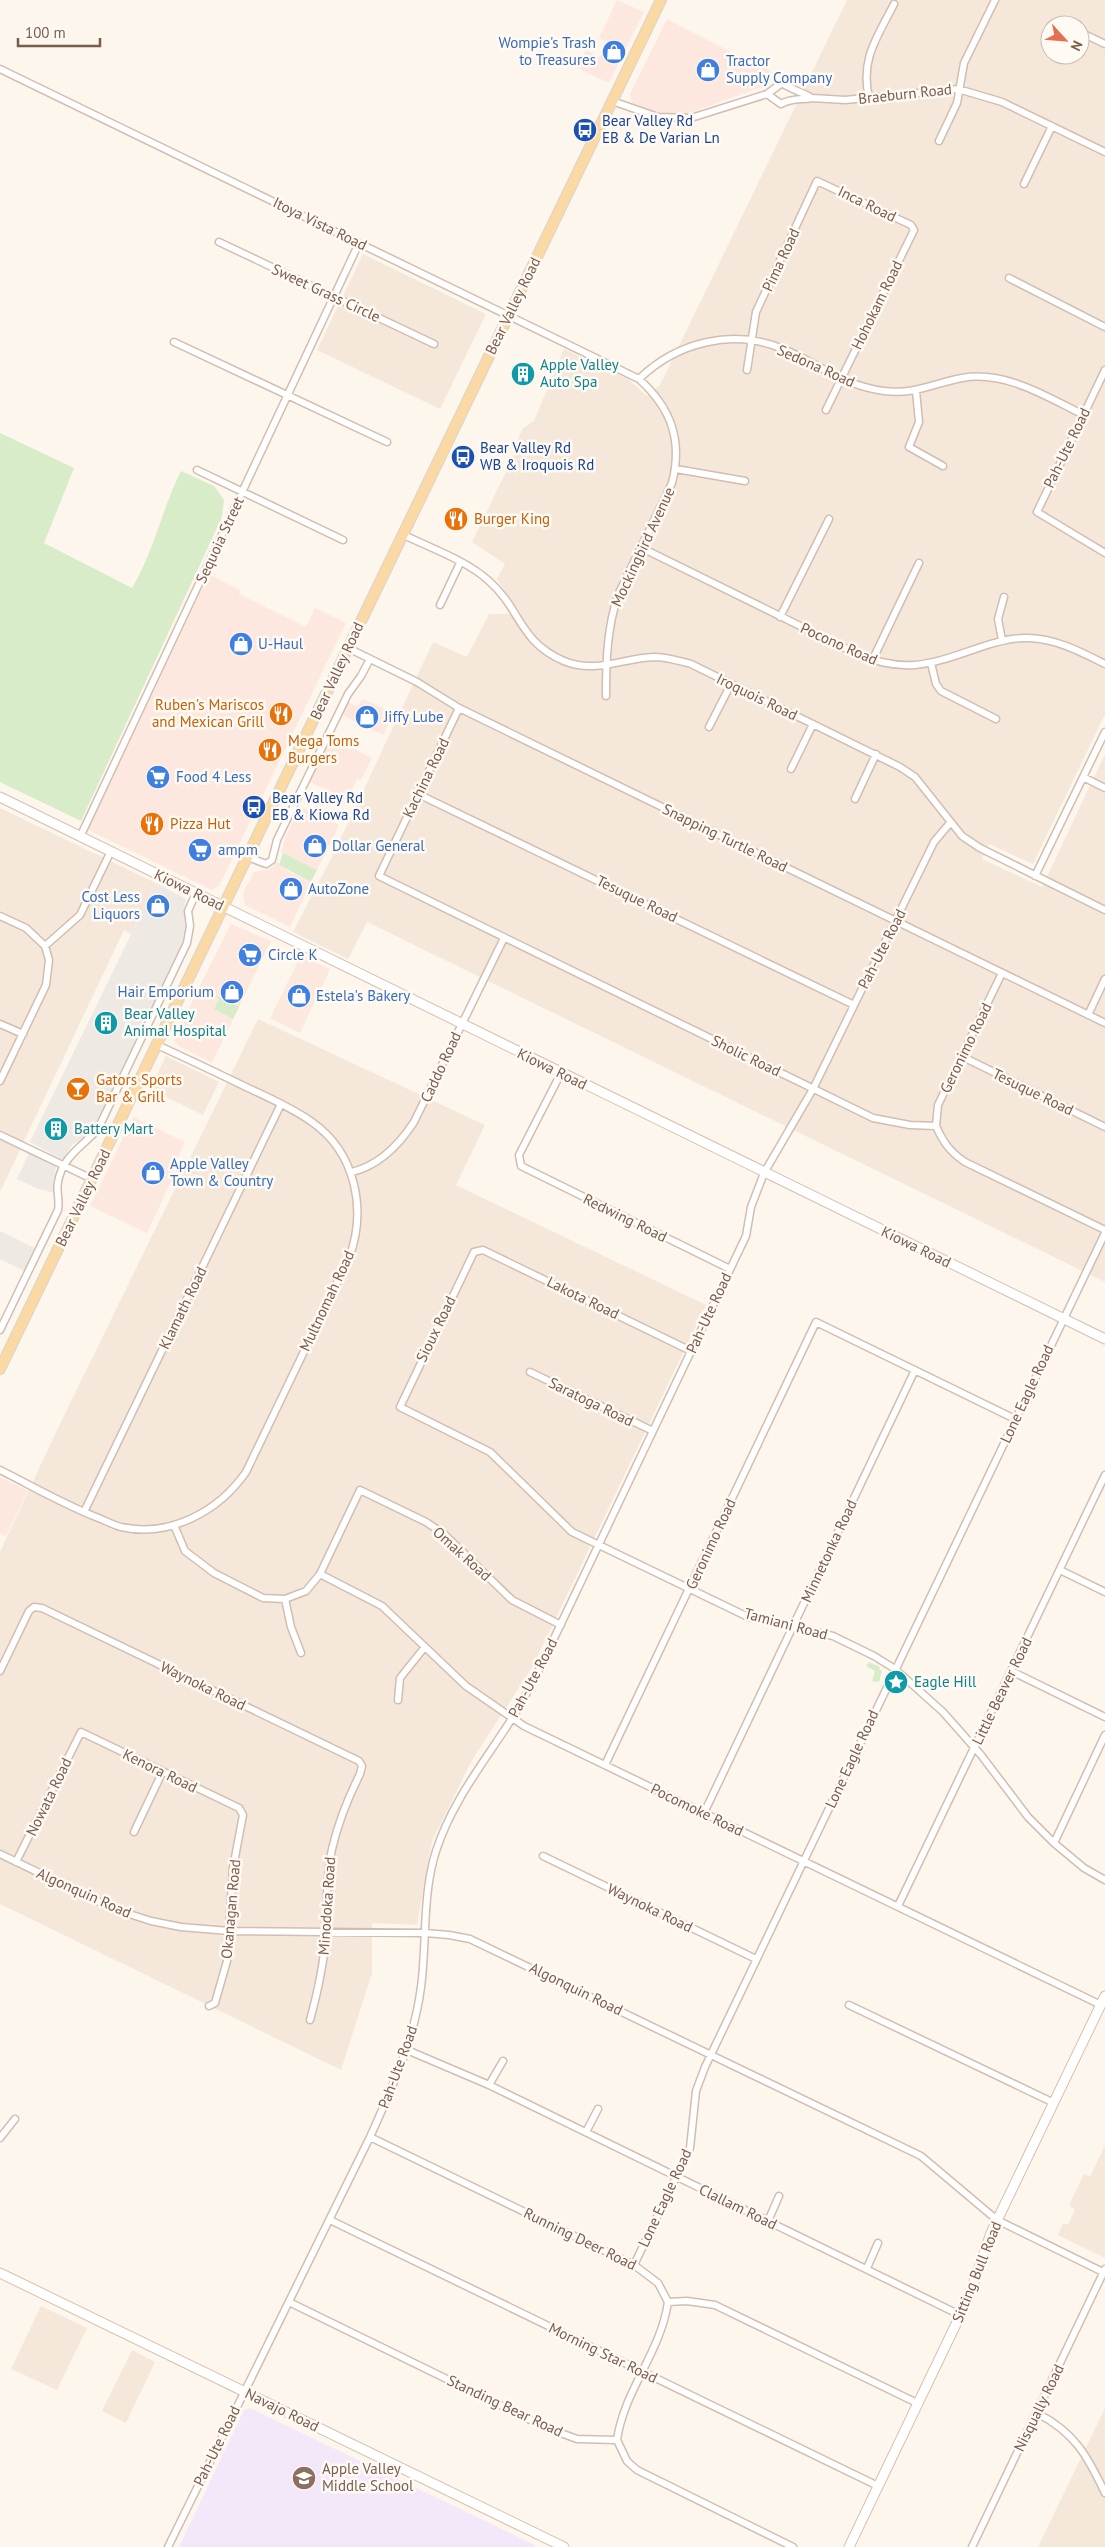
<svg xmlns="http://www.w3.org/2000/svg" width="1105" height="2547" font-family="'PT Sans',sans-serif">
  <style>
    .residential { fill: #f5e8da; fill-rule: evenodd }
    .commercial { fill: #fde8e0 }
    .industrial { fill: #efe9e4 }
    .education { fill: #f3e8fa }
    .green { fill: #d8ecc9 }
    .lines { fill: none; stroke-linecap: round; stroke-linejoin: round }
    .street-casing { stroke: #d1beb0; stroke-width: 9 }
    .secondary-casing { stroke: #d6c0b0; stroke-width: 11 }
    .primary-casing { stroke: #dad1cd; stroke-width: 12 }
    .street { stroke: #fff; stroke-width: 6 }
    .secondary { stroke: #fff; stroke-width: 9 }
    .primary { stroke: #fbd9a5; stroke-width: 10 }
    .labels { text-anchor: middle; stroke-width: 5; stroke-linejoin: round; paint-order: stroke }
    .shop-label { font-size: 15px; fill: #366cbe; stroke: #fffaf3; text-anchor: start }
    .street-label { font-size: 15px; fill: #7a5c4d; stroke: #fffaf3 }
    .transit-label { font-size: 15px; fill: #164399; stroke: #fffaf3; text-anchor: start }
    .culture-label { font-size: 15px; fill: #0d838f; stroke: #fffaf3; text-anchor: start }
    .food-label { font-size: 15px; fill: #c56008; stroke: #fffaf3; text-anchor: start }
    .education-label { font-size: 15px; fill: #785e54; stroke: #fffaf3; text-anchor: start }
  </style>
  <rect width="100%" height="100%" fill="#fdf6ec"/>
  <path class="residential" d="M 847,0 L 1105,0 L 1105,714 L 1033,864 L 989,844 L 982,859 L 1042,887 L 1105,754 L 1105,1282 L 367,922 L 348,959 L 293,932 L 334,853 L 433,642 L 467,657 L 489,614 L 521,614 L 497,579 L 505,564 L 472,542 L 517,449 L 518,439 L 523,428 L 534,421 L 564,349 L 628,379 L 647,396 L 660,385 ZM 1050,25 L 1080,25 L 1080,55 L 1050,55 Z
    M 363,254 L 486,314 L 440,409 L 317,350 Z
    M 0,808 L 156,883 L 131,934 L 124,930 L 0,1192 Z
    M 258,1019 L 485,1125 L 456,1185 L 706,1305 L 533,1666 L 471,1762 L 432,1841 L 417,1925 L 372,1923 L 372,1973 L 341,2070 L 0,1904 L 0,1552 L 58,1428 Z
    M 166,1056 L 219,1082 L 203,1115 L 150,1089 Z
    M 1105,2145 L 1105,2258 L 1058,2235 L 1063,2223 L 1068,2225 L 1075,2209 L 1069,2205 L 1084,2174 L 1090,2177 Z
    M 41,2306 L 87,2328 L 57,2390 L 11,2369 Z
    M 132,2350 L 155,2362 L 126,2423 L 102,2411 Z
    M 1105,2408 L 1105,2547 L 1038,2547 Z"/>
  <path class="commercial" d="M 617,0 L 644,12 L 609,83 L 577,68 L 586,50 L 600,57 L 607,42 L 599,38 Z
    M 667,19 L 719,46 L 774,73 L 767,85 L 687,114 L 662,113 L 644,109 L 632,103 L 630,94 Z
    M 209,574 L 240,590 L 239,594 L 306,627 L 315,608 L 346,623 L 219,886 L 212,890 L 88,830 Z
    M 363,699 L 385,709 L 386,717 L 391,719 L 383,735 L 342,715 L 348,702 L 357,706 Z
    M 331,738 L 372,758 L 361,780 L 357,779 L 347,800 L 310,782 Z
    M 301,807 L 339,825 L 317,870 L 281,852 L 286,835 Z
    M 277,862 L 291,873 L 311,882 L 290,927 L 245,905 L 243,893 L 254,872 L 270,869 Z
    M 231,924 L 271,941 L 239,1007 L 199,987 Z
    M 301,955 L 330,969 L 300,1033 L 270,1018 Z
    M 198,989 L 219,999 L 214,1009 L 233,1019 L 212,1063 L 179,1046 L 174,1041 Z
    M 133,1117 L 185,1142 L 172,1171 L 175,1173 L 147,1233 L 90,1206 Z
    M 0,1477 L 28,1491 L 6,1536 L 0,1533 Z"/>
  <path class="industrial" d="M 156,883 L 186,899 L 184,911 L 186,928 L 182,943 L 95,1125 L 88,1135 L 72,1145 L 63,1160 L 30,1142 Z
    M 29,1153 L 56,1167 L 53,1181 L 54,1193 L 36,1188 L 17,1179 Z
    M 0,1231 L 35,1248 L 24,1271 L 0,1259 Z"/>
  <path class="education" d="M 250,2408 L 535,2545 L 534,2547 L 179,2547 L 244,2410 Z"/>
  <path class="green" d="M 0,433 L 74,468 L 44,543 L 132,588 C 154,551 162,509 181,471 L 214,486 L 224,500 L 222,517 L 81,821 L 0,782 Z
    M 283,853 L 317,870 L 311,882 L 279,865 Z
    M 199,987 L 239,1007 L 233,1019 L 214,1009 L 219,999 Z
    M 869,1662 L 880,1667 L 879,1669 L 882,1671 L 879,1682 L 872,1681 L 875,1671 L 866,1666 Z"/>
  <g class="lines">
    <g class="street-casing">
      <path id="street" d="M 1084,34 L 1105,44
        M 0,69 L 639,379 C 671,408 683,440 672,483 L 618,595 C 607,629 606,660 606,696
        M 782,83 C 792,90 802,92 812,98 C 801,100 792,98 781,104 L 767,94 Z
        M 812,98 L 845,100 L 958,89 L 1002,102 L 1105,152
        M 869,98 C 860,59 877,38 894,4
        M 612,101 L 658,117 L 691,118 L 767,94
        M 939,141 L 957,103 L 964,63 L 995,0
        M 1024,184 L 1052,126
        M 219,242 L 434,344
        M 1009,278 L 1105,327
        M 174,342 L 387,442
        M 747,370 L 756,312 L 817,181 L 911,225 L 914,230 L 826,410
        M 1105,370 L 1037,512 L 1105,553
        M 639,379 C 677,342 733,328 783,349 C 820,364 841,385 884,391 C 915,395 934,383 962,378 C 1005,370 1047,397 1084,415
        M 916,391 L 919,422 L 909,447 L 943,466
        M 676,469 L 745,481
        M 197,470 L 343,540
        M 402,534 C 430,548 466,560 489,581 C 521,609 519,642 564,661 C 595,674 623,658 654,657 C 667,657 679,661 691,664 L 900,767 L 915,777 L 962,836 L 980,848 L 1105,910
        M 642,548 L 855,653 C 906,675 931,664 981,647 C 996,642 1013,637 1029,638 C 1057,639 1081,652 1105,664
        M 440,605 L 460,563
        M 780,617 L 829,519
        M 1002,640 L 998,619 L 1004,597
        M 348,648 L 417,682 L 459,708 L 1105,1023
        M 872,661 L 919,563
        M 931,663 L 936,684 L 941,691 L 996,719
        M 459,708 L 379,876 L 873,1118 L 910,1125 L 936,1126 C 943,1142 950,1152 965,1162 L 1105,1230
        M 709,727 L 731,684
        M 791,769 L 813,724
        M 1083,777 L 1105,788
        M 418,794 L 854,1005
        M 855,799 L 876,754
        M 81,835 L 359,243
        M 248,857 L 266,864 L 272,860 L 277,840 L 348,694 L 361,676 L 370,659
        M 1035,876 L 1105,732
        M 0,916 L 26,928 L 45,946
        M 1088,1015 L 1105,979
        M 0,1024 L 23,1034
        M 961,1056 L 1105,1127
        M 561,1073 L 519,1155 L 521,1166 L 730,1269
        M 0,1081 L 46,985 L 49,960 L 45,946 L 80,915 L 111,851
        M 936,1126 L 938,1105 L 1002,973
        M 0,1135 L 92,1179
        M 352,1172 C 380,1165 399,1145 414,1122 L 504,938
        M 0,1330 L 58,1210 C 60,1200 56,1191 58,1182 C 62,1157 83,1146 98,1129 L 187,943 L 190,926 L 188,911 L 196,893
        M 691,1351 L 483,1250 L 474,1252 L 400,1407 L 490,1452 L 572,1532 L 748,1617 L 833,1636 L 874,1656 L 895,1669 L 943,1712 L 981,1755 L 1028,1817 L 1054,1843 L 1084,1868 L 1105,1880
        M 530,1372 L 653,1431
        M 0,1470 C 32,1486 63,1504 96,1517 C 104,1520 113,1525 121,1527 C 170,1538 219,1511 246,1472 L 349,1258 C 367,1210 356,1153 312,1122 C 291,1107 267,1097 244,1086 C 215,1072 186,1058 157,1045
        M 84,1512 L 281,1104
        M 174,1525 L 185,1551 L 214,1573 L 263,1598 L 285,1599 L 306,1591 L 320,1574 L 360,1490 L 426,1522 L 444,1534 L 512,1600 L 561,1625
        M 1060,1570 L 1105,1592
        M 320,1574 L 382,1606 L 466,1686 L 524,1726 L 1101,2005
        M 285,1599 L 291,1627 L 301,1653
        M 0,1671 L 29,1611 L 34,1607 L 42,1608 L 359,1761 L 362,1766 L 360,1774 C 348,1798 338,1823 332,1849 C 326,1877 327,1905 326,1933 C 324,1963 318,1991 310,2020
        M 1011,1671 L 1105,1717
        M 398,1700 L 400,1678 L 424,1648
        M 605,1765 L 816,1322 L 1015,1419
        M 704,1813 L 915,1370
        M 134,1832 L 162,1773
        M 1054,1843 L 1105,1735
        M 0,1854 L 114,1909 L 151,1921 L 181,1927 L 229,1931 L 425,1933 L 449,1935 L 470,1939 L 921,2156 L 997,2220 L 1105,2273
        M 543,1856 L 756,1959
        M 16,1862 L 81,1732 L 239,1808 L 243,1815 L 233,1868 L 227,1961 L 215,2003 L 209,2006
        M 898,1906 L 1105,1475
        M 849,2005 L 1054,2103
        M 407,2050 L 489,2085 L 960,2315
        M 489,2085 L 503,2061
        M 586,2132 L 598,2109
        M 370,2137 L 634,2265 L 658,2283 L 668,2302
        M 0,2138 L 15,2119
        M 330,2220 L 878,2486
        M 768,2221 L 779,2196
        M 634,2265 L 690,2148 L 696,2091 L 705,2067 L 1105,1233
        M 867,2268 L 878,2243
        M 289,2302 L 547,2428 L 577,2439 L 617,2440
        M 668,2302 L 687,2301 L 715,2305 L 917,2403
        M 1037,2413 C 1075,2433 1087,2455 1105,2493
        M 617,2440 L 627,2461 L 637,2470 L 793,2547
        M 617,2440 C 624,2390 661,2352 668,2302
        M 168,2547 L 370,2137 C 392,2088 414,2041 421,1987 C 427,1942 422,1895 436,1851 C 452,1801 485,1761 513,1717 C 522,1703 529,1688 537,1674 L 746,1236 L 751,1207 L 764,1173 L 813,1089 L 934,842 L 950,823
        M 972,2547 L 1105,2269"/>
    </g>
    <g class="secondary-casing">
      <path id="secondary" d="M 0,797 L 1105,1339
        M 0,2273 L 564,2547
        M 849,2547 L 968,2299 L 991,2233 L 1105,1996"/>
    </g>
    <g class="primary-casing">
      <path id="primary" d="M 0,1369 L 661,0"/>
    </g>
    <use href="#street" class="street"/>
    <use href="#secondary" class="secondary"/>
    <use href="#primary" class="primary"/>
  </g>
  <defs>
    <g id="shop-disc" transform="scale(1.25)"><circle r="9.5" fill="#3f7fe0" stroke="#fffaf3"/><path d="M-5-2.5h2.3a2.7 3.5 0 0 1 5.4 0H5L5.5 6h-11ZM-1.5-2.5h3a1.5 2.3 0 0 0-3 0Z" fill="#fff"/></g>
    <g id="bus-disc" transform="scale(1.25)"><circle r="9.5" fill="#1a4fb4" stroke="#fffaf3"/><path d="M-5-6H5V4H4V6H2V4H-2V6H-4V4H-5ZM-3.5-4V0h7V-4ZM-3.5 1.2v1.5H-2V1.2ZM2 1.2v1.5H3.5V1.2Z" fill="#fff"/></g>
    <g id="building-disc" transform="scale(1.25)"><circle r="9.5" fill="#0f9aa8" stroke="#fffaf3"/><path d="M-4-6H4V6H1V3H-1V6H-4ZM-2.5-4.3h1.7v1.8h-1.7ZM.8-4.3h1.7v1.8H.8ZM-2.5-1h1.7V.8h-1.7ZM.8-1h1.7V.8H.8Z" fill="#fff"/></g>
    <g id="restaurant-disc" transform="scale(1.25)"><circle r="9.5" fill="#e8710a" stroke="#fffaf3"/><path d="M-5-6h1v4h1v-4h1v4h1v-4h1v5L-1.5 .5V6h-2V.5L-5-1ZM5-6V6H3V1.5H1.5Q1.5-4 5-6Z" fill="#fff"/></g>
    <g id="supermarket-disc" transform="scale(1.25)"><circle r="9.5" fill="#3f7fe0" stroke="#fffaf3"/><path d="M-6-5.5h2.5l.6 2H6L4.5 2H-2.5L-4.4-4H-6ZM-1.5 3.2a1.3 1.3 0 1 0 .1 0ZM3 3.2a1.3 1.3 0 1 0 .1 0Z" fill="#fff"/></g>
    <g id="bar-disc" transform="scale(1.25)"><circle r="9.5" fill="#e8710a" stroke="#fffaf3"/><path d="M-6-5H6L.8 .8V4.5H3.5V6h-7V4.5H-.8V.8Z" fill="#fff"/></g>
    <g id="sight-disc" transform="scale(1.25)"><circle r="9.5" fill="#0f9aa8" stroke="#fffaf3"/><path d="M0-6L1.8-2.2L6-1.7L2.9 1.2L3.7 5.4L0 3.3L-3.7 5.4L-2.9 1.2L-6-1.7L-1.8-2.2Z" fill="#fff"/></g>
    <g id="school-disc" transform="scale(1.25)"><circle r="9.5" fill="#8d6e63" stroke="#fffaf3"/><path d="M0-5L7-2L0 1L-7-2ZM-4 1L0 2.5L4 1V4Q0 6-4 4Z" fill="#fff"/></g>
  </defs>
  <g fill-rule="evenodd">
    <use href="#shop-disc" x="614" y="52"/>
    <use href="#shop-disc" x="708" y="70"/>
    <use href="#bus-disc" x="585" y="130"/>
    <use href="#building-disc" x="523" y="374"/>
    <use href="#bus-disc" x="463" y="457"/>
    <use href="#restaurant-disc" x="456" y="519"/>
    <use href="#shop-disc" x="241" y="644"/>
    <use href="#restaurant-disc" x="281" y="714"/>
    <use href="#shop-disc" x="367" y="717"/>
    <use href="#restaurant-disc" x="270" y="750"/>
    <use href="#supermarket-disc" x="158" y="777"/>
    <use href="#bus-disc" x="254" y="807"/>
    <use href="#restaurant-disc" x="152" y="824"/>
    <use href="#shop-disc" x="315" y="846"/>
    <use href="#supermarket-disc" x="200" y="850"/>
    <use href="#shop-disc" x="291" y="889"/>
    <use href="#shop-disc" x="158" y="906"/>
    <use href="#supermarket-disc" x="250" y="955"/>
    <use href="#shop-disc" x="232" y="992"/>
    <use href="#shop-disc" x="299" y="996"/>
    <use href="#building-disc" x="106" y="1023"/>
    <use href="#bar-disc" x="78" y="1089"/>
    <use href="#building-disc" x="56" y="1129"/>
    <use href="#shop-disc" x="153" y="1173"/>
    <use href="#sight-disc" x="896" y="1682"/>
    <use href="#school-disc" x="304" y="2478"/>
  </g>
  <g class="labels">
    <g class="shop-label">
      <text x="596" y="48" text-anchor="end">Wompie's Trash<tspan x="596" dy="17">to Treasures</tspan></text>
      <text x="726" y="66">Tractor<tspan x="726" dy="17">Supply Company</tspan></text>
      <text x="258" y="649">U-Haul</text>
      <text x="384" y="722">Jiffy Lube</text>
      <text x="176" y="782">Food 4 Less</text>
      <text x="332" y="851">Dollar General</text>
      <text x="218" y="855">ampm</text>
      <text x="308" y="894">AutoZone</text>
      <text x="140" y="902" text-anchor="end">Cost Less<tspan x="140" dy="17">Liquors</tspan></text>
      <text x="268" y="960">Circle K</text>
      <text x="214" y="997" text-anchor="end">Hair Emporium</text>
      <text x="316" y="1001">Estela's Bakery</text>
      <text x="170" y="1169">Apple Valley<tspan x="170" dy="17">Town &amp; Country</tspan></text>
    </g>
    <g class="street-label">
      <text transform="translate(905 94) rotate(-6)" y="5">Braeburn Road</text>
      <text transform="translate(867 204) rotate(26)" y="5">Inca Road</text>
      <text transform="translate(320 224) rotate(26)" y="5">Itoya Vista Road</text>
      <text transform="translate(781 260) rotate(-65)" y="5">Pima Road</text>
      <text transform="translate(326 293) rotate(25)" y="5">Sweet Grass Circle</text>
      <text transform="translate(877 305) rotate(-64)" y="5">Hohokam Road</text>
      <text transform="translate(513 306) rotate(-64)" y="5">Bear Valley Road</text>
      <text transform="translate(816 366) rotate(24)" y="5">Sedona Road</text>
      <text transform="translate(1067 448) rotate(-64)" y="5">Pah-Ute Road</text>
      <text transform="translate(220 540) rotate(-65)" y="5">Sequoia Street</text>
      <text transform="translate(643 547) rotate(-65)" y="5">Mockingbird Avenue</text>
      <text transform="translate(839 644) rotate(24)" y="5">Pocono Road</text>
      <text transform="translate(337 671) rotate(-65)" y="5">Bear Valley Road</text>
      <text transform="translate(757 697) rotate(26)" y="5">Iroquois Road</text>
      <text transform="translate(426 778) rotate(-64)" y="5">Kachina Road</text>
      <text transform="translate(725 838) rotate(26)" y="5">Snapping Turtle Road</text>
      <text transform="translate(189 890) rotate(26)" y="5">Kiowa Road</text>
      <text transform="translate(637 899) rotate(26)" y="5">Tesuque Road</text>
      <text transform="translate(882 949) rotate(-63)" y="5">Pah-Ute Road</text>
      <text transform="translate(966 1048) rotate(-64)" y="5">Geronimo Road</text>
      <text transform="translate(746 1056) rotate(26)" y="5">Sholic Road</text>
      <text transform="translate(441 1067) rotate(-65)" y="5">Caddo Road</text>
      <text transform="translate(552 1069) rotate(26)" y="5">Kiowa Road</text>
      <text transform="translate(1033 1092) rotate(26)" y="5">Tesuque Road</text>
      <text transform="translate(83 1198) rotate(-64)" y="5">Bear Valley Road</text>
      <text transform="translate(625 1218) rotate(26)" y="5">Redwing Road</text>
      <text transform="translate(916 1247) rotate(26)" y="5">Kiowa Road</text>
      <text transform="translate(583 1298) rotate(26)" y="5">Lakota Road</text>
      <text transform="translate(327 1301) rotate(-65)" y="5">Multnomah Road</text>
      <text transform="translate(183 1308) rotate(-64)" y="5">Klamath Road</text>
      <text transform="translate(709 1313) rotate(-65)" y="5">Pah-Ute Road</text>
      <text transform="translate(436 1329) rotate(-64)" y="5">Sioux Road</text>
      <text transform="translate(1027 1394) rotate(-65)" y="5">Lone Eagle Road</text>
      <text transform="translate(591 1402) rotate(26)" y="5">Saratoga Road</text>
      <text transform="translate(711 1544) rotate(-65)" y="5">Geronimo Road</text>
      <text transform="translate(829 1551) rotate(-65)" y="5">Minnetonka Road</text>
      <text transform="translate(462 1554) rotate(42)" y="5">Omak Road</text>
      <text transform="translate(786 1624) rotate(15)" y="5">Tamiani Road</text>
      <text transform="translate(533 1678) rotate(-62)" y="5">Pah-Ute Road</text>
      <text transform="translate(203 1686) rotate(26)" y="5">Waynoka Road</text>
      <text transform="translate(1002 1691) rotate(-64)" y="5">Little Beaver Road</text>
      <text transform="translate(852 1759) rotate(-65)" y="5">Lone Eagle Road</text>
      <text transform="translate(160 1771) rotate(26)" y="5">Kenora Road</text>
      <text transform="translate(49 1797) rotate(-64)" y="5">Nowata Road</text>
      <text transform="translate(697 1810) rotate(26)" y="5">Pocomoke Road</text>
      <text transform="translate(84 1893) rotate(24)" y="5">Algonquin Road</text>
      <text transform="translate(327 1906) rotate(-86)" y="5">Minodoka Road</text>
      <text transform="translate(650 1908) rotate(26)" y="5">Waynoka Road</text>
      <text transform="translate(231 1909) rotate(-85)" y="5">Okanagan Road</text>
      <text transform="translate(576 1989) rotate(26)" y="5">Algonquin Road</text>
      <text transform="translate(398 2067) rotate(-70)" y="5">Pah-Ute Road</text>
      <text transform="translate(665 2198) rotate(-65)" y="5">Lone Eagle Road</text>
      <text transform="translate(738 2207) rotate(26)" y="5">Clallam Road</text>
      <text transform="translate(580 2239) rotate(26)" y="5">Running Deer Road</text>
      <text transform="translate(977 2272) rotate(-68)" y="5">Sitting Bull Road</text>
      <text transform="translate(603 2353) rotate(26)" y="5">Morning Star Road</text>
      <text transform="translate(505 2406) rotate(25)" y="5">Standing Bear Road</text>
      <text transform="translate(1039 2408) rotate(-64)" y="5">Nisqually Road</text>
      <text transform="translate(282 2410) rotate(26)" y="5">Navajo Road</text>
      <text transform="translate(217 2446) rotate(-64)" y="5">Pah-Ute Road</text>
    </g>
    <g class="transit-label">
      <text x="602" y="126">Bear Valley Rd<tspan x="602" dy="17">EB &amp; De Varian Ln</tspan></text>
      <text x="480" y="453">Bear Valley Rd<tspan x="480" dy="17">WB &amp; Iroquois Rd</tspan></text>
      <text x="272" y="803">Bear Valley Rd<tspan x="272" dy="17">EB &amp; Kiowa Rd</tspan></text>
    </g>
    <g class="culture-label">
      <text x="540" y="370">Apple Valley<tspan x="540" dy="17">Auto Spa</tspan></text>
      <text x="124" y="1019">Bear Valley<tspan x="124" dy="17">Animal Hospital</tspan></text>
      <text x="74" y="1134">Battery Mart</text>
      <text x="914" y="1687">Eagle Hill</text>
    </g>
    <g class="food-label">
      <text x="474" y="524">Burger King</text>
      <text x="264" y="710" text-anchor="end">Ruben's Mariscos<tspan x="264" dy="17">and Mexican Grill</tspan></text>
      <text x="288" y="746">Mega Toms<tspan x="288" dy="17">Burgers</tspan></text>
      <text x="170" y="829">Pizza Hut</text>
      <text x="96" y="1085">Gators Sports<tspan x="96" dy="17">Bar &amp; Grill</tspan></text>
    </g>
    <g class="education-label">
      <text x="322" y="2474">Apple Valley<tspan x="322" dy="17">Middle School</tspan></text>
    </g>
  </g>
  <g transform="translate(1065 40) rotate(116)"><circle r="24" fill="#fffaf3" stroke="#cabbb1"/>
  <path d="M0-4L9 19L0 12L-9 19Z" fill="#e76f51"/>
  <text y="-8" font-size="14" font-weight="bold" text-anchor="middle" fill="#7a5c4d">N</text>
  </g>
  <path d="M18 38v8h82v-8" fill="none" stroke="#7a5c4d" stroke-width="2.5"/>
  <text x="25" y="38" font-size="15" fill="#7a5c4d" stroke="#fffaf3" stroke-width="4" paint-order="stroke">100 m</text>
</svg>
